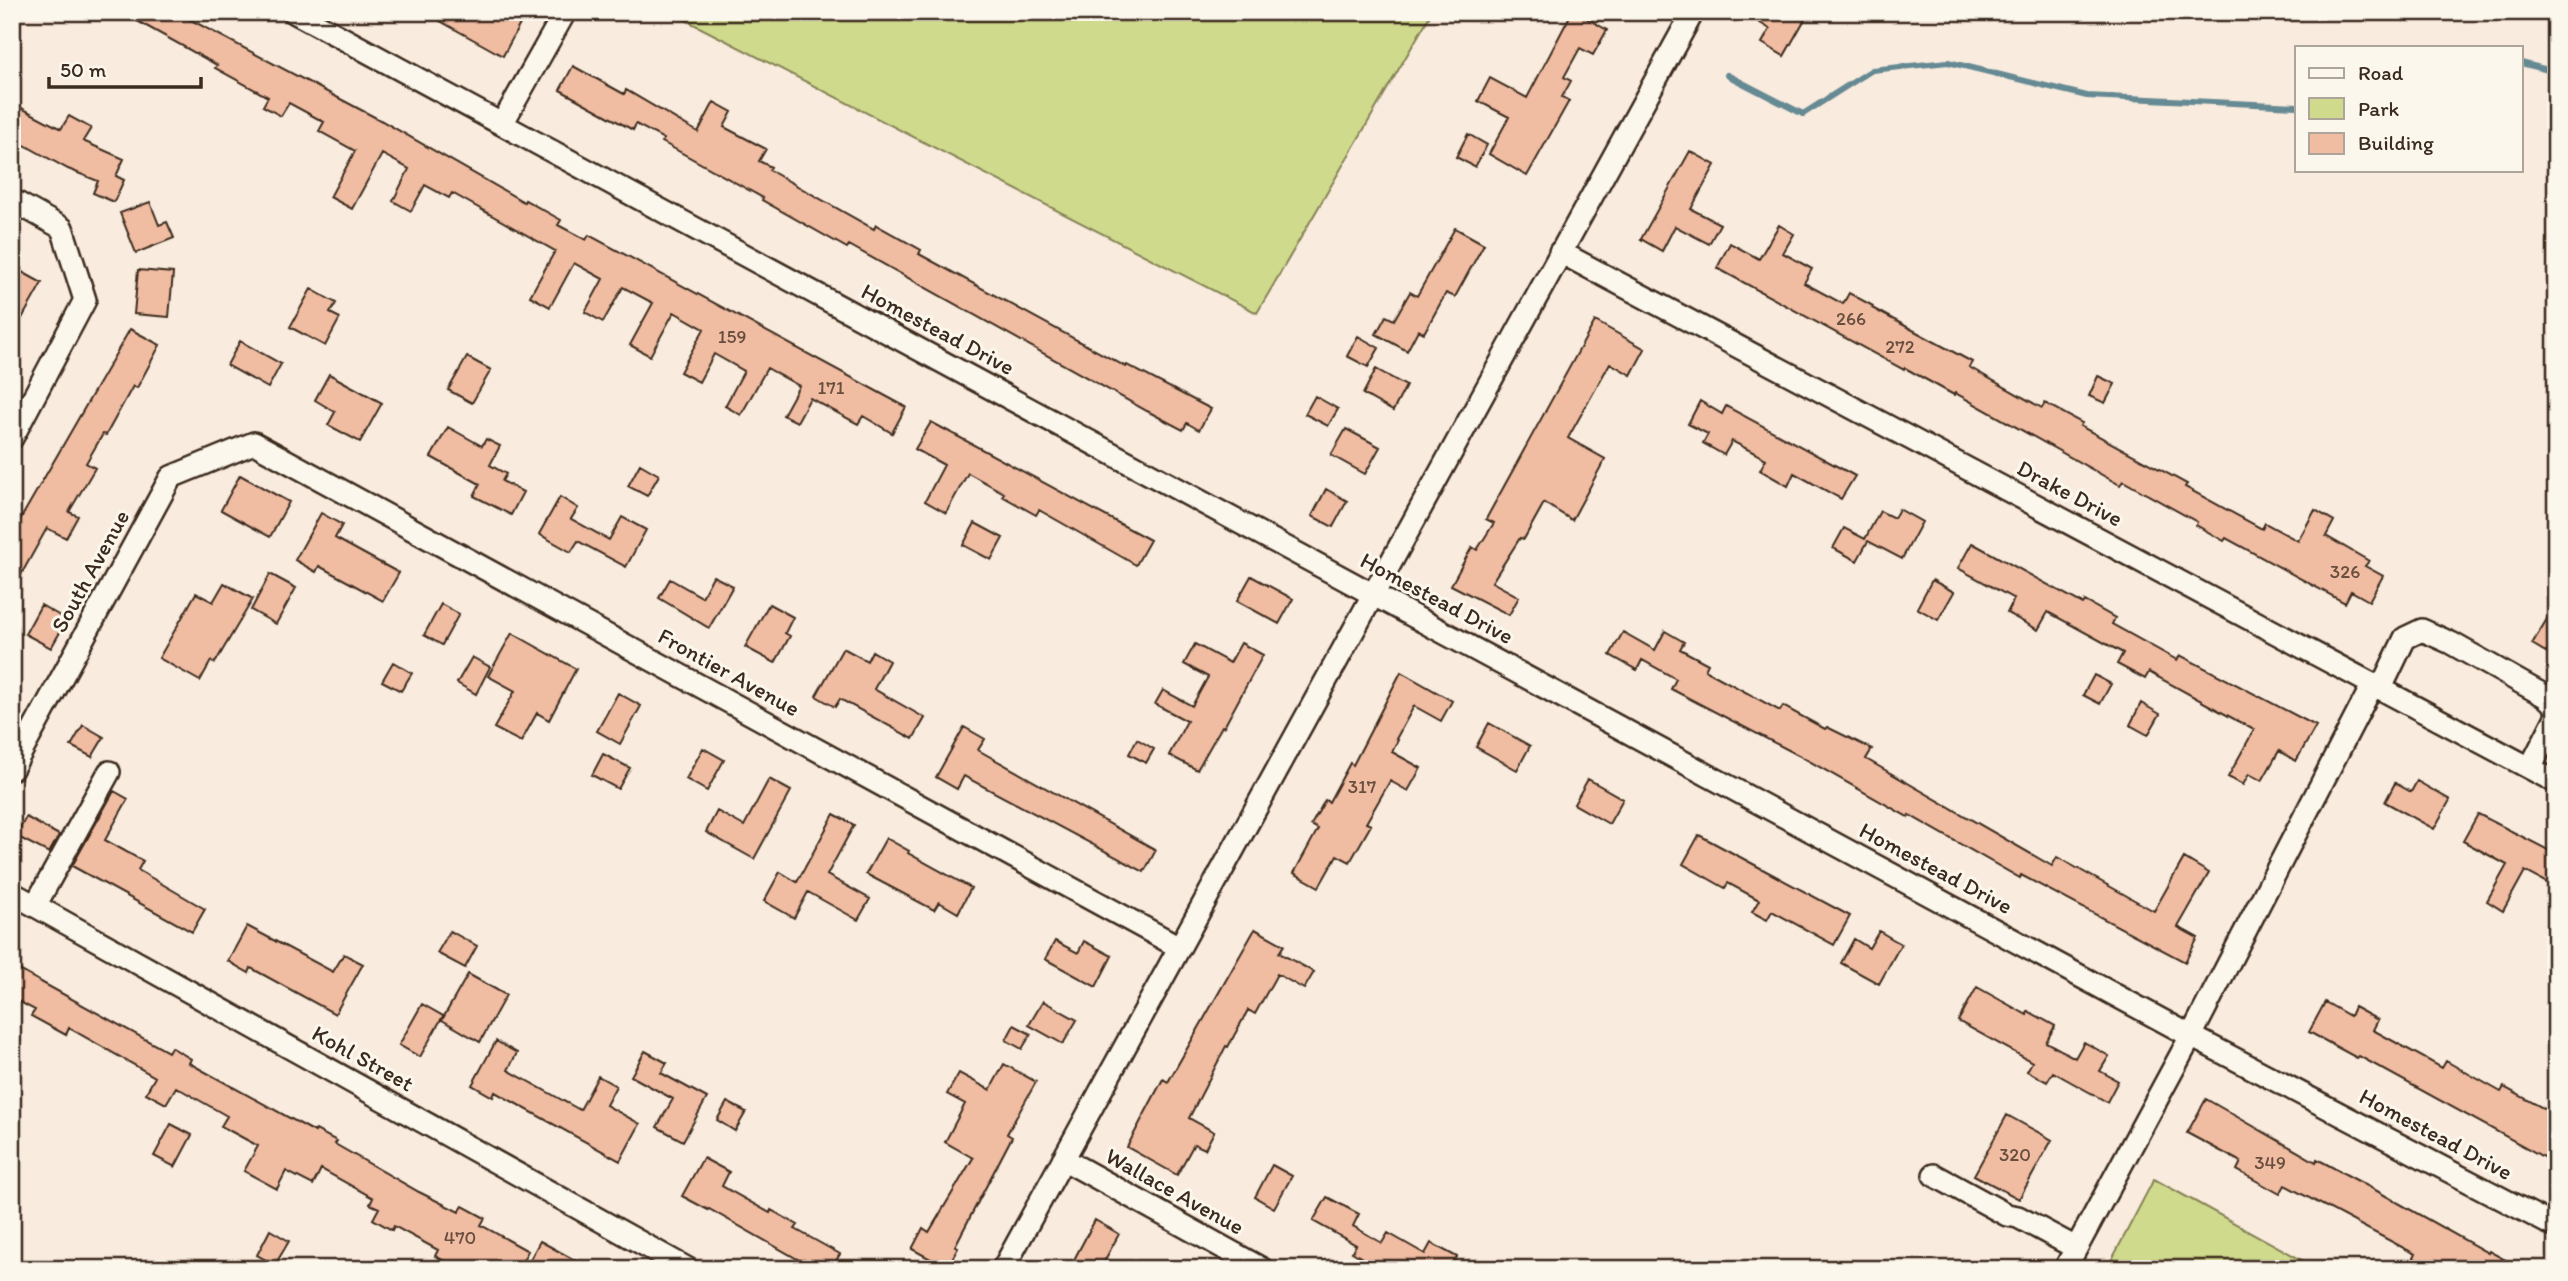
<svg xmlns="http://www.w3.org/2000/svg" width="2568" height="1281" font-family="Itim,sans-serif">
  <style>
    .green { fill: #cfda8d; stroke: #858256; stroke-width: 2 }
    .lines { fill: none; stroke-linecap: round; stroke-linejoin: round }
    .stream { stroke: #668a94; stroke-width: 6 }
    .building { fill: #f0bca2; stroke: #3b2a1e; stroke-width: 2 }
    .minor-casing { stroke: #3b2a1e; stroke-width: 26 }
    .minor { stroke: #fbf7ec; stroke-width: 21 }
    .labels { text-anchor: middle; stroke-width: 6; stroke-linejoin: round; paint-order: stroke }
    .number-label { font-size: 19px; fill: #684e3f }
    .street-label { font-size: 23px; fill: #3b2a1e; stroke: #fbf7ec }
  </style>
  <rect width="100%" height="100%" fill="#f9ebdd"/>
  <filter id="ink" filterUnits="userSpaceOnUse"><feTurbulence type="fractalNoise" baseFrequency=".0143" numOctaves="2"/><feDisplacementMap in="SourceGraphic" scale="14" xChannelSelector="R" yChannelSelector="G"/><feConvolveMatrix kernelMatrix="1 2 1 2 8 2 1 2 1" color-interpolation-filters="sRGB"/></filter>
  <g filter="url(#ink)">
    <path class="green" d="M 670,12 L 1432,12 L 1257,313 Z
      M 2154,1179 L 2318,1269 L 2107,1269 Z"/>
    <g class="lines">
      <path class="stream" d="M 2521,63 L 2556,72
        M 1727,75 L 1803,114 L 1872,70 L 1948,62 L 2087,96 L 2297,106"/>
    </g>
    <path class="building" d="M 121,12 L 176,12 L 382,121 L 524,202 L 525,200 L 561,220 L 558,225 L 586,240 L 589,235 L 906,407 L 892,433 L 863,416 L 858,424 L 810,398 L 797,422 L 783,415 L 799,386 L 767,368 L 741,415 L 725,406 L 744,371 L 714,354 L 699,382 L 680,372 L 704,329 L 674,312 L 650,356 L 630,345 L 653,303 L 623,287 L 603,322 L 585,312 L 603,279 L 574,263 L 550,307 L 530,296 L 555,251 L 452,193 L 449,198 L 425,185 L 411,211 L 393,201 L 409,169 L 382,154 L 352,209 L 330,197 L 355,151 L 319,131 L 324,122 L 289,103 L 281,116 L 263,106 L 268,97 L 215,68 L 217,65 Z
      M 424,12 L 500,12 L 520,24 L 503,56 Z
      M 1572,12 L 1576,12 L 1607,30 L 1593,55 L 1580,48 L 1564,77 L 1571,81 L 1562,97 L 1569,101 L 1527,176 L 1489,154 L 1509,117 L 1478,101 L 1490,78 L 1527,98 Z
      M 1742,12 L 1809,12 L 1784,56 L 1762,43 L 1770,29 Z
      M 573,66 L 624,94 L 626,90 L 698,132 L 714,102 L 732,112 L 724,127 L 766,149 L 759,161 L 771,167 L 769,170 L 874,229 L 876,225 L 921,250 L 919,254 L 1126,367 L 1127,365 L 1211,409 L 1199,430 L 1187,423 L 1183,430 L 1147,411 L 849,245 L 847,248 L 762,200 L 763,198 L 662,142 L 664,139 L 636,124 L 633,130 L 560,90 Z
      M 12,103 L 61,129 L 69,116 L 91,128 L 83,141 L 124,159 L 116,176 L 124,180 L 114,202 L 93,193 L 98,181 L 68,169 L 12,138 Z
      M 1468,134 L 1487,145 L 1475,167 L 1456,157 Z
      M 1690,151 L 1715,165 L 1691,209 L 1720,224 L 1709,244 L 1675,226 L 1662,251 L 1641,239 Z
      M 150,202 L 159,225 L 167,222 L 174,238 L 136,253 L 120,213 Z
      M 1779,225 L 1794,234 L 1783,253 L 1812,269 L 1804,283 L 1843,304 L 1849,293 L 1873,306 L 1872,308 L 1972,362 L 1969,367 L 2042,408 L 2045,403 L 2082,423 L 2080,426 L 2187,484 L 2185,487 L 2262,529 L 2265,523 L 2298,541 L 2315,510 L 2334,521 L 2326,536 L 2369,561 L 2365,566 L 2383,576 L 2369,601 L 2351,591 L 2345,603 L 2226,538 L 2224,541 L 2196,525 L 2197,522 L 2123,481 L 2120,485 L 1955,393 L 1954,395 L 1905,368 L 1904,370 L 1717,268 L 1730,243 L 1759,259 Z
      M 1455,228 L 1484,244 L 1455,297 L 1446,293 L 1424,333 L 1418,330 L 1407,351 L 1376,334 L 1386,316 L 1394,320 L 1410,292 L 1417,296 Z
      M 138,270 L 173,273 L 169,317 L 134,314 Z
      M 22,272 L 42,283 L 12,336 L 12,289 Z
      M 311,289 L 336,303 L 330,313 L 340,318 L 325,346 L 290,327 Z
      M 1595,321 L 1645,349 L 1631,375 L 1610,363 L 1568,438 L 1605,459 L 1572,520 L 1544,503 L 1524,539 L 1520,538 L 1492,582 L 1519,597 L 1509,615 L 1451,585 L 1472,547 L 1477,550 L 1494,523 L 1486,519 Z
      M 130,329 L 160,345 L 137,388 L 133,386 L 106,435 L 103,434 L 86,463 L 95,468 L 69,512 L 78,516 L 66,538 L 47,528 L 12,591 L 12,523 L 17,525 Z
      M 1358,336 L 1379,348 L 1368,367 L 1347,356 Z
      M 240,341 L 281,364 L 268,388 L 227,365 Z
      M 467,357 L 491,370 L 472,403 L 448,390 Z
      M 1376,369 L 1406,386 L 1393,411 L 1363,394 Z
      M 329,374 L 382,403 L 360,442 L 328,425 L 335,412 L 315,400 Z
      M 2098,376 L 2115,384 L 2105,403 L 2089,396 Z
      M 1315,396 L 1338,409 L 1328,426 L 1305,414 Z
      M 1700,401 L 1722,414 L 1726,406 L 1855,476 L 1841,499 L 1794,473 L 1788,486 L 1760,470 L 1766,459 L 1732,441 L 1724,455 L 1703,443 L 1708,434 L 1688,424 Z
      M 931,422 L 1150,540 L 1136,565 L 1039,510 L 1036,515 L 1002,496 L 1004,493 L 968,473 L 946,513 L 925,501 L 944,465 L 915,449 Z
      M 448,427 L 482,446 L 486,439 L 500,446 L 490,465 L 506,474 L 502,481 L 523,492 L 511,515 L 474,496 L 480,484 L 431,457 Z
      M 1346,429 L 1380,447 L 1365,474 L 1331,455 Z
      M 640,464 L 659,475 L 647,496 L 628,486 Z
      M 240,475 L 289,502 L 270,537 L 221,510 Z
      M 1326,489 L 1347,501 L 1333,527 L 1312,516 Z
      M 560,497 L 578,508 L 571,519 L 609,540 L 622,517 L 646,530 L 626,567 L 578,541 L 571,552 L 539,534 Z
      M 1899,509 L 1922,522 L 1902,559 L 1868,541 L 1857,561 L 1833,548 L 1844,528 L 1865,539 L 1880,511 L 1894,518 Z
      M 321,513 L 342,525 L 335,538 L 399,573 L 383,601 L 319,566 L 316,572 L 295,560 Z
      M 975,523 L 1003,538 L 991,560 L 963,545 Z
      M 1972,543 L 2083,604 L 2085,601 L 2115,618 L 2112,624 L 2177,660 L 2180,655 L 2316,726 L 2296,761 L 2279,751 L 2262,781 L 2249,774 L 2243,785 L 2228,777 L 2254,730 L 2149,672 L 2145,679 L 2117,664 L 2123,653 L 2048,612 L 2038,630 L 2007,613 L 2014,599 L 1958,568 Z
      M 270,574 L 296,588 L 276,624 L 251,610 Z
      M 713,576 L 733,586 L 709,628 L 659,598 L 670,579 L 702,597 Z
      M 1251,576 L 1293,599 L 1279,624 L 1237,601 Z
      M 1932,580 L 1954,592 L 1938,620 L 1917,608 Z
      M 224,583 L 253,599 L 215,663 L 211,661 L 200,681 L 159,658 L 196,593 L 213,602 Z
      M 441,604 L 459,614 L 442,645 L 424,635 Z
      M 769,604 L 793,617 L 785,633 L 790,636 L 775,663 L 745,647 Z
      M 2556,604 L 2556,658 L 2532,644 Z
      M 41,605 L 67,620 L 51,648 L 25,634 Z
      M 1665,631 L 1684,642 L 1680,649 L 1708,664 L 1705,670 L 1780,711 L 1783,706 L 1825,729 L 1827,727 L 1872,749 L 1866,759 L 2052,866 L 2057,857 L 2154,911 L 2184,858 L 2209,873 L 2178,927 L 2198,938 L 2185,962 L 2021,875 L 2020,878 L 1909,815 L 1908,817 L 1800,756 L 1671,689 L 1676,679 L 1642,660 L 1637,670 L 1610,655 L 1623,632 L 1655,650 Z
      M 512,633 L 576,669 L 549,720 L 537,713 L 521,742 L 494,728 L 515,691 L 488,676 Z
      M 1241,643 L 1263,655 L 1224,727 L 1222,726 L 1197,770 L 1169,755 L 1187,721 L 1155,704 L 1163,690 L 1192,706 L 1208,677 L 1184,664 L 1195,644 L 1230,663 Z
      M 843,648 L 867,661 L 872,651 L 889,661 L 874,689 L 925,718 L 913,739 L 840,699 L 835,707 L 816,696 Z
      M 472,657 L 490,667 L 476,694 L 457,683 Z
      M 393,662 L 412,673 L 401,691 L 382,681 Z
      M 1401,672 L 1452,701 L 1441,721 L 1414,706 L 1396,739 L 1398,740 L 1392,752 L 1421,768 L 1408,791 L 1390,781 L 1366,823 L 1371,825 L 1350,862 L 1337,855 L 1319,887 L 1294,873 L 1318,829 L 1311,825 L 1325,800 L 1329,802 L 1350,763 L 1353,765 Z
      M 2094,675 L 2111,684 L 2100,704 L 2083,695 Z
      M 618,693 L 641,706 L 620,744 L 597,731 Z
      M 2141,703 L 2160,714 L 2148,735 L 2130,725 Z
      M 1489,723 L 1530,746 L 1517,770 L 1476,747 Z
      M 83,725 L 104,737 L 92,757 L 71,746 Z
      M 964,727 L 985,739 L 978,750 L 1156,850 L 1144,872 L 964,776 L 957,789 L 936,777 Z
      M 1137,739 L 1154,749 L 1146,763 L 1129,754 Z
      M 703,748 L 724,760 L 707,791 L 686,779 Z
      M 603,754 L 630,768 L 618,789 L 592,775 Z
      M 769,779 L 791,791 L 754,859 L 706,832 L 717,811 L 744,826 Z
      M 1588,779 L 1623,799 L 1609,824 L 1574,804 Z
      M 2417,781 L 2450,800 L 2434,829 L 2385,802 L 2395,783 L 2411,792 Z
      M 114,791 L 128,799 L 105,840 L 143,861 L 138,870 L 205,909 L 192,932 L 72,866 Z
      M 834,814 L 854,825 L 827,875 L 870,899 L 858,920 L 808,892 L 794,918 L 764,901 L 780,872 L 797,882 Z
      M 2478,814 L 2556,854 L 2556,888 L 2525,871 L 2503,911 L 2487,901 L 2507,865 L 2463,841 Z
      M 26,817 L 59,835 L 49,853 L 16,836 Z
      M 1699,835 L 1850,916 L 1834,945 L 1772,911 L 1767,920 L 1752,912 L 1759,900 L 1728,883 L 1725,888 L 1683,864 Z
      M 886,838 L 909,851 L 908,853 L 971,888 L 958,913 L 939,902 L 934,910 L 866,874 Z
      M 247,926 L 333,972 L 344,954 L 363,964 L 335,1014 L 251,968 L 249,973 L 228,961 Z
      M 1255,929 L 1284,945 L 1279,953 L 1314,972 L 1304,989 L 1277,974 L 1255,1014 L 1248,1010 L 1228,1047 L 1226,1046 L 1189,1118 L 1214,1132 L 1205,1149 L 1194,1144 L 1177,1175 L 1127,1147 L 1163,1079 L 1168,1082 Z
      M 450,931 L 477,946 L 465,968 L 437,953 Z
      M 1879,931 L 1901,944 L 1879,984 L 1841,963 L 1854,939 L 1869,948 Z
      M 1055,941 L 1078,953 L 1084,941 L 1112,956 L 1096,987 L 1045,959 Z
      M 12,966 L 168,1052 L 171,1047 L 191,1059 L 189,1063 L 315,1132 L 316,1130 L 337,1141 L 335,1144 L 419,1192 L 459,1212 L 463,1206 L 485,1218 L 481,1225 L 528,1251 L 518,1269 L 459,1269 L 435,1256 L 438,1250 L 394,1226 L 392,1230 L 373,1219 L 379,1208 L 370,1204 L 373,1198 L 321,1169 L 313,1185 L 286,1171 L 277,1189 L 244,1171 L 258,1146 L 221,1126 L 227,1116 L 176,1087 L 166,1104 L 146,1093 L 155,1077 L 69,1028 L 66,1035 L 31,1016 L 35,1010 L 12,998 Z
      M 468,974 L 506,995 L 480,1042 L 442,1020 Z
      M 1977,987 L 2027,1015 L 2028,1011 L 2055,1026 L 2046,1042 L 2075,1058 L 2084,1042 L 2109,1056 L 2100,1071 L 2118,1081 L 2107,1102 L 2053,1072 L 2047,1082 L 2027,1071 L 2032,1062 L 1958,1021 Z
      M 1043,1001 L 1077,1020 L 1063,1044 L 1029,1025 Z
      M 2325,1002 L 2350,1016 L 2354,1007 L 2378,1020 L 2373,1030 L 2442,1068 L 2446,1061 L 2501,1092 L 2504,1087 L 2556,1115 L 2556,1164 L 2359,1056 L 2357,1058 L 2309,1032 Z
      M 422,1004 L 443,1016 L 420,1057 L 399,1045 Z
      M 1014,1025 L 1031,1034 L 1022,1049 L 1006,1040 Z
      M 496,1041 L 517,1053 L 508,1070 L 580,1110 L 598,1076 L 616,1086 L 606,1105 L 640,1124 L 620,1161 L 495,1092 L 493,1097 L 472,1085 Z
      M 645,1051 L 667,1063 L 661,1073 L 707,1098 L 683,1141 L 657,1127 L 673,1099 L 631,1076 Z
      M 1004,1064 L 1036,1082 L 1007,1134 L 1012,1137 L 955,1246 L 958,1248 L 947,1268 L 912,1249 L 923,1228 L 929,1232 L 973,1158 L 945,1142 L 965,1104 L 947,1094 L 959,1073 L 990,1090 Z
      M 2206,1099 L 2316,1162 L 2317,1159 L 2377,1191 L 2488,1253 L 2489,1251 L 2522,1269 L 2433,1269 L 2413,1258 L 2415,1254 L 2285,1185 L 2280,1194 L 2237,1170 L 2241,1162 L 2187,1133 Z
      M 727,1102 L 746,1112 L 735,1131 L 717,1120 Z
      M 2007,1115 L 2052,1140 L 2019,1199 L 1974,1175 Z
      M 171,1124 L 192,1135 L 175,1167 L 154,1156 Z
      M 703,1158 L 729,1172 L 722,1186 L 770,1213 L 771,1210 L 798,1225 L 795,1229 L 840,1254 L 831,1269 L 815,1269 L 709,1209 L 708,1210 L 682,1196 Z
      M 1272,1165 L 1292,1176 L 1274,1208 L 1255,1197 Z
      M 1327,1197 L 1359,1214 L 1353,1226 L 1382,1243 L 1388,1233 L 1425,1254 L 1431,1243 L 1457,1257 L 1451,1269 L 1381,1269 L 1352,1252 L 1356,1245 L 1313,1221 Z
      M 1095,1220 L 1119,1234 L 1100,1269 L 1069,1269 Z
      M 270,1230 L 289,1241 L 275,1265 L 257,1255 Z
      M 540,1241 L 591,1269 L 539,1269 L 528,1263 Z"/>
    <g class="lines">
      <g class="minor-casing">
        <path id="minor" d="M 294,12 L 2191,1036 L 2556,1227
          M 502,124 L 565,12
          M 12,200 L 62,228 L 85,300 L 12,438
          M 1560,252 L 2556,782
          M 2381,688 L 2405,638 L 2422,630 L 2451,643 L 2545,696 L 2556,706
          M 2530,768 L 2556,717
          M 12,769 L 171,477 L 254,443 L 1179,947
          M 12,893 L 688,1269
          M 35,906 L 109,772
          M 1063,1159 L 1262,1269
          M 1934,1175 L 2007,1215 L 2018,1217 L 2076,1248
          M 1003,1269 L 1693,12
          M 2065,1269 L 2191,1036 L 2373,684"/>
      </g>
      <use href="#minor" class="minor"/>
    </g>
  </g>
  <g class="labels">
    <g class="number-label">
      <text x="1851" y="325">266</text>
      <text x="732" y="343">159</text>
      <text x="1900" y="353">272</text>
      <text x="831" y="394">171</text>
      <text x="2345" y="578">326</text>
      <text x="1362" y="793">317</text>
      <text x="2015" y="1161">320</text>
      <text x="2270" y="1169">349</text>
      <text x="460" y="1244">470</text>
    </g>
    <g class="street-label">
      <text transform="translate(938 329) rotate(28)" y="8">Homestead Drive</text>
      <text transform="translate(2070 493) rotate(28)" y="8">Drake Drive</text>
      <text transform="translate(90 571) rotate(-61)" y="8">South Avenue</text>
      <text transform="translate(1437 598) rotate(28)" y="8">Homestead Drive</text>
      <text transform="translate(729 672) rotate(29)" y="8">Frontier Avenue</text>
      <text transform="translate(1936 868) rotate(28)" y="8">Homestead Drive</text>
      <text transform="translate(363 1058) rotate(29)" y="8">Kohl Street</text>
      <text transform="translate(2436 1134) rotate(28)" y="8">Homestead Drive</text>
      <text transform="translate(1175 1191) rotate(29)" y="8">Wallace Avenue</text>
    </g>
  </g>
  <rect width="2568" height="1281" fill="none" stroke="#fbf7ec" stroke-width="42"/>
  <rect x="21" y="21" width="2526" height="1239" fill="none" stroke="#3b2a1e" stroke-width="2.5" filter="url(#ink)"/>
  <rect x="2295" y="46" width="228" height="126" fill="#fbf7ec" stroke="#aea59a" stroke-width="2"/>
  <rect x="2309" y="68" width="35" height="10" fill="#fbf7ec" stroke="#aea59a" stroke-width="2"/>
  <text x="2358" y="80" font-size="21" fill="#3b2a1e">Road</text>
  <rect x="2309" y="98" width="35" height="21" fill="#cfda8d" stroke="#aea59a" stroke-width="2"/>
  <text x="2358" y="116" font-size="21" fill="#3b2a1e">Park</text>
  <rect x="2309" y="133" width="35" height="21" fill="#f0bca2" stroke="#aea59a" stroke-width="2"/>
  <text x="2358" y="150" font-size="21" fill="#3b2a1e">Building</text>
  <path d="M49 77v10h152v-10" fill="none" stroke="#3b2a1e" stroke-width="3.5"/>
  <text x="60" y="77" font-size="21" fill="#3b2a1e" stroke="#fbf7ec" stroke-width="5" paint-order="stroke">50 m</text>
</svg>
